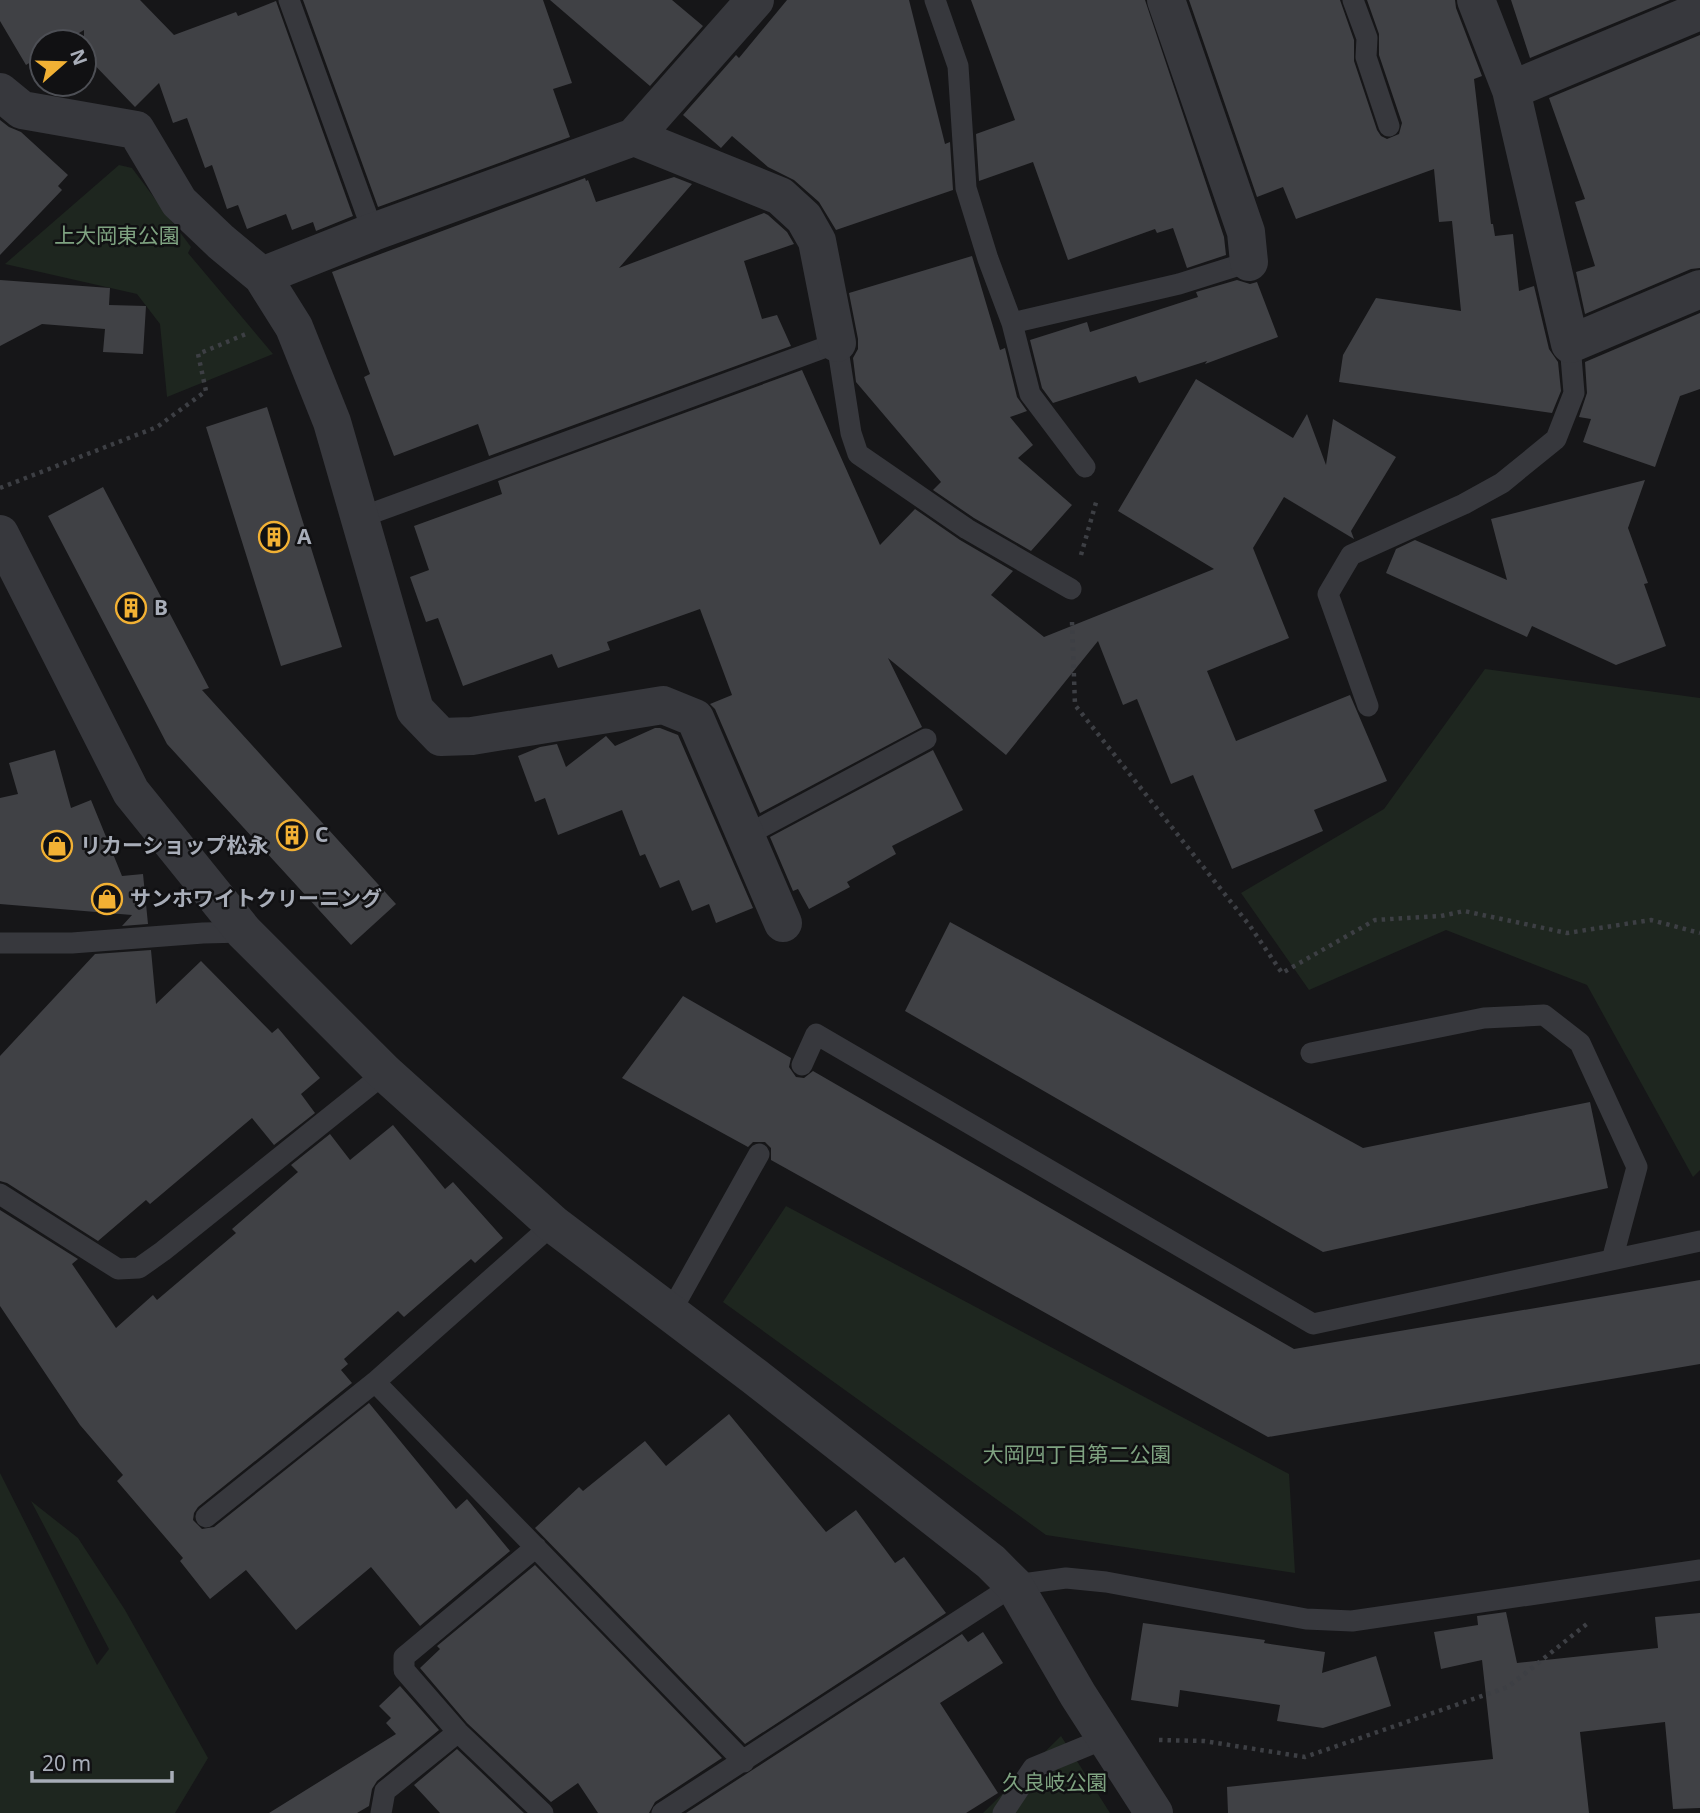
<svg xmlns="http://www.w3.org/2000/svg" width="1700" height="1813" font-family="'Noto Sans','Noto Sans JP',sans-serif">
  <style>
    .green { fill: #1e261f }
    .building { fill: #404145 }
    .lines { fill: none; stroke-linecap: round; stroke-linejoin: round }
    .path { stroke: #3d3f44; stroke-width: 4.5; stroke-dasharray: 3.5 5; stroke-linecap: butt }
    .lane { stroke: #37383d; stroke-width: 21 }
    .street { stroke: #37383d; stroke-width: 38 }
    .labels { text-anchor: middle; stroke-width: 5; stroke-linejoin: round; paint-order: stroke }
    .park-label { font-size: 21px; fill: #7fa381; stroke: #111113 }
    .poi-label { font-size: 21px; font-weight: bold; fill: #a8adb8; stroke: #111113; text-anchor: start }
  </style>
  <rect width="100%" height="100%" fill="#161618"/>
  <path class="green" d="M 119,165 L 132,168 L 191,247 L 188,253 L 273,354 L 167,397 L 160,324 L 137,294 L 5,264 Z
    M 1485,669 L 1700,698 L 1700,1170 L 1693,1177 L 1587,985 L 1446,930 L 1309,990 L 1241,893 L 1384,809 Z
    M 786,1206 L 1289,1474 L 1295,1573 L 1046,1535 L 723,1302 Z
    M 0,1473 L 97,1665 L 109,1649 L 31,1501 L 78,1538 L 125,1610 L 208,1758 L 175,1813 L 0,1813 Z
    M 1061,1736 L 1110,1813 L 983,1813 Z"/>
  <path class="building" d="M 0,0 L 140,0 L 174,35 L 236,12 L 238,16 L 276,1 L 353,216 L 316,231 L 313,222 L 292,230 L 286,214 L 247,229 L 238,205 L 227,209 L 212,165 L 205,168 L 187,118 L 173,123 L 159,83 L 135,107 L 84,54 L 84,30 L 64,42 L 42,42 L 42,55 L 26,65 L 0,21 Z
    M 303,0 L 543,0 L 572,83 L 553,89 L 570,137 L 378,207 Z
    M 550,0 L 672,0 L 703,26 L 650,86 Z
    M 787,0 L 909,0 L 945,144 L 950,142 L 953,190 L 836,230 L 819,202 L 794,180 L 768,167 L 732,136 L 721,148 L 683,115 L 736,55 L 739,58 Z
    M 971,0 L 1145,0 L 1224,237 L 1226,255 L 1187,268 L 1173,228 L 1157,233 L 1155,229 L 1068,260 L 1033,162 L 979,181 L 976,134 L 1015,120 Z
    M 1189,0 L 1340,0 L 1354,40 L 1354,61 L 1377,130 L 1381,136 L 1387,139 L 1399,134 L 1402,123 L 1379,55 L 1379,34 L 1367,0 L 1455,0 L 1456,8 L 1482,76 L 1474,79 L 1491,224 L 1493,224 L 1495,236 L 1513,234 L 1519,291 L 1534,286 L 1549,349 L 1558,362 L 1561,391 L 1552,413 L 1339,382 L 1343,355 L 1376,298 L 1461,311 L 1452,221 L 1439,222 L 1434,169 L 1296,219 L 1283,187 L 1257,197 Z
    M 1511,0 L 1670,0 L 1530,58 Z
    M 1700,35 L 1700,268 L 1691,269 L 1585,314 L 1576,272 L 1595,266 L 1575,202 L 1585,199 L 1549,98 Z
    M 0,120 L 9,127 L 21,132 L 68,175 L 58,186 L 62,190 L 0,255 Z
    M 674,177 L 692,184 L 619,268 L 764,213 L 768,215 L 787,232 L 794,244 L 744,261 L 762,319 L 777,315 L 791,346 L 489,456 L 478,424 L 394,456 L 364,377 L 370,374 L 332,272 L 585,178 L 586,181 L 588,180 L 596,202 Z
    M 972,256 L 1000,350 L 1005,348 L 1017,397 L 1027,411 L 1010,417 L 1033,445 L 1018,458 L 1072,505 L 1031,551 L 974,518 L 933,490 L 941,482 L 856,382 L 853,358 L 858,349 L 858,339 L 849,293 Z
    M 0,280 L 110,288 L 109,305 L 146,306 L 143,354 L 103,352 L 105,329 L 42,324 L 0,346 Z
    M 1237,280 L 1250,284 L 1257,282 L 1278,337 L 1205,364 L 1207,361 L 1139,383 L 1136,376 L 1053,403 L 1042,388 L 1030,340 L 1087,322 L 1090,332 L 1198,297 L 1196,292 Z
    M 1700,313 L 1700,389 L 1680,396 L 1655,467 L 1583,442 L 1591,419 L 1579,417 L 1587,393 L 1585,362 Z
    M 802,370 L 880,545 L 915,509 L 960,540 L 1013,571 L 991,595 L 1044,637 L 1214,569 L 1118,511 L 1196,379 L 1293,438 L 1307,414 L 1326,465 L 1333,419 L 1396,457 L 1351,531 L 1354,539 L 1284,497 L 1253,548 L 1289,638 L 1207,671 L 1236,741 L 1350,695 L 1387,781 L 1314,810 L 1323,831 L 1232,869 L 1193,775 L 1171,784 L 1137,699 L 1123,705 L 1098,641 L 1006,755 L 888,658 L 922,727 L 760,813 L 715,709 L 710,704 L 732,695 L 700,609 L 607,642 L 610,650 L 558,668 L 552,654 L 463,686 L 438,618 L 426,622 L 410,577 L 429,570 L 414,526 L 502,494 L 498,481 Z
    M 267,407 L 342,647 L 281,666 L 206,427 Z
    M 1645,480 L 1628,528 L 1648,583 L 1644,584 L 1666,646 L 1616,665 L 1532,626 L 1527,637 L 1386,573 L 1396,549 L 1415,540 L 1507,580 L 1491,519 Z
    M 103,487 L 209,688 L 202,690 L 396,904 L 351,945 L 167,744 L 48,516 Z
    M 655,728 L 660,728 L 678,735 L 753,908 L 716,923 L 709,904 L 692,911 L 679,880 L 660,888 L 645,854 L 640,856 L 622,810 L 558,835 L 545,798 L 535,802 L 518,756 L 540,747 L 557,744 L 566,767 L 606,736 L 615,746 Z
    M 55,750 L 71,808 L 91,800 L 122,876 L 143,874 L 148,924 L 122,926 L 132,915 L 0,904 L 0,798 L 18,794 L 9,763 Z
    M 933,750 L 963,810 L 892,846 L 896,854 L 847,882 L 850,887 L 809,909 L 798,889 L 793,891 L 770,837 Z
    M 950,922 L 1363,1148 L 1590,1102 L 1608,1188 L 1323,1252 L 905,1011 Z
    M 151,950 L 156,1004 L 201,961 L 272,1033 L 278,1028 L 320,1078 L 301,1094 L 315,1113 L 274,1145 L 252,1118 L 150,1204 L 146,1200 L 98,1241 L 7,1183 L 0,1181 L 0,1056 L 95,954 Z
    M 683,996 L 791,1058 L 789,1067 L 796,1077 L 804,1078 L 813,1071 L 1294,1349 L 1700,1280 L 1700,1364 L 1268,1437 L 771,1160 L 771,1148 L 765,1142 L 753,1142 L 748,1147 L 622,1078 Z
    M 393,1125 L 445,1189 L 453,1182 L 503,1238 L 475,1263 L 471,1259 L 404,1317 L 398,1311 L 344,1359 L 348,1364 L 341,1370 L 352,1383 L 198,1507 L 194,1513 L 193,1520 L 202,1529 L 214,1527 L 369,1403 L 456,1509 L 467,1499 L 510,1551 L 516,1546 L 420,1626 L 371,1567 L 296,1630 L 246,1570 L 210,1599 L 180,1561 L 183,1558 L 117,1481 L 123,1475 L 80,1425 L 0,1306 L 0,1210 L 78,1259 L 72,1264 L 116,1328 L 153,1295 L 157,1300 L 236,1233 L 232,1229 L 298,1172 L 291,1165 L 330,1134 L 350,1160 Z
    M 729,1414 L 826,1532 L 856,1510 L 895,1563 L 904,1557 L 946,1613 L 745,1744 L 535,1528 L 579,1487 L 583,1491 L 645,1441 L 666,1466 Z
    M 535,1565 L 722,1758 L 655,1802 L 649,1813 L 598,1813 L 578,1783 L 551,1802 L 467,1723 L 420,1668 L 440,1649 L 437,1646 Z
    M 1506,1612 L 1517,1663 L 1658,1648 L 1655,1617 L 1700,1613 L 1700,1808 L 1673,1809 L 1665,1722 L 1580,1732 L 1589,1813 L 1228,1813 L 1227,1787 L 1493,1759 L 1482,1660 L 1441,1669 L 1434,1632 L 1478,1625 L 1477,1616 Z
    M 1143,1623 L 1265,1640 L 1264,1643 L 1325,1652 L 1322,1673 L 1376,1656 L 1391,1706 L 1323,1728 L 1277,1721 L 1280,1705 L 1180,1690 L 1178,1707 L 1131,1700 Z
    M 983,1632 L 1003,1663 L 940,1703 L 998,1793 L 966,1813 L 686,1813 L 962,1634 L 968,1642 Z
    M 400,1686 L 439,1730 L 377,1781 L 372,1789 L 369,1806 L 357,1813 L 269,1813 L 396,1734 L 386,1723 L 391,1718 L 379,1706 Z
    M 457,1749 L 524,1813 L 440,1813 L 414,1785 Z"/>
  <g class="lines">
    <path class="path" d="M 0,488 L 157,427 L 206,391 L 198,354 L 246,334
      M 1081,555 L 1097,499
      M 1072,622 L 1075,705 L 1250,926 L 1282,973 L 1375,920 L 1441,916 L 1464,911 L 1567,933 L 1651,920 L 1700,933
      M 1159,1740 L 1204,1741 L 1305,1757 L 1508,1687 L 1588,1623"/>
    <path class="lane" d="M 289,0 L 373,232
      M 935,0 L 958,66 L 966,188 L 988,259 L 1012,323 L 1179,284 L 1249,262
      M 1353,0 L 1367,38 L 1366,57 L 1389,126
      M 1012,323 L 1030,394 L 1085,467
      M 359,518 L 837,343 L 851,433 L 858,454 L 967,529 L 1071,589
      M 1368,706 L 1328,594 L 1351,555 L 1464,504 L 1502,483 L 1556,439 L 1574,393 L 1570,344
      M 745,836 L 926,739
      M 0,943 L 72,943 L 203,933 L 244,932
      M 1311,1053 L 1484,1018 L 1544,1015 L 1580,1043 L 1637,1167 L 1612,1260
      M 802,1065 L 816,1034 L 1313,1324 L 1700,1241
      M 0,1194 L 118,1269 L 139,1268 L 163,1251 L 385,1073
      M 670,1313 L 759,1154
      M 375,1382 L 744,1762
      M 206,1517 L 375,1382 L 553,1224
      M 536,1547 L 404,1657 L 404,1670 L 458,1732 L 543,1813
      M 381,1813 L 385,1791 L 458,1732
      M 662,1813 L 1014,1585 L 1066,1578 L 1106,1582 L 1306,1619 L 1352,1621 L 1700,1570
      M 1003,1813 L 1033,1768 L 1106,1738"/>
    <path class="street" d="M 1166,0 L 1246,232 L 1249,262
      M 1476,0 L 1511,90 L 1570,344 L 1700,289
      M 1511,90 L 1700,11
      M 0,92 L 22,110 L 136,130 L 179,202 L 221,242 L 262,276 L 294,327 L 332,422 L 415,710 L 441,737 L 472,736 L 663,705 L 695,718 L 783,923
      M 634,137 L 780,196 L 804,218 L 817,241 L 837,343
      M 262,276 L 373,232 L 634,137 L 755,0
      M 0,534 L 131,792 L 244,932 L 385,1073 L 553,1224 L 754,1376 L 991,1562 L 1014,1585 L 1078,1695 L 1154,1813"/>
  </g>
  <defs>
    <g id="building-ring" transform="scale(1.575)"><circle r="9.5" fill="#111113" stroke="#f2b134" stroke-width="1.5"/><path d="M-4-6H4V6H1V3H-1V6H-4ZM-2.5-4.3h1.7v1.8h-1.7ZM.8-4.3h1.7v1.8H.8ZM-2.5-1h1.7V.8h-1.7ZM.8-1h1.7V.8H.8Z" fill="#f2b134"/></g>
    <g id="shop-ring" transform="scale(1.575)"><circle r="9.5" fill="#111113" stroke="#f2b134" stroke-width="1.5"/><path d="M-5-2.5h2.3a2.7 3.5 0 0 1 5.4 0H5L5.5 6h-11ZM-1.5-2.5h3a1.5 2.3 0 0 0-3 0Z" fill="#f2b134"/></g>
  </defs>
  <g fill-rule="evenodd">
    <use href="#building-ring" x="274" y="537"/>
    <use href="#building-ring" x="131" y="608"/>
    <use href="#building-ring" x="292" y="835"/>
    <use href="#shop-ring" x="57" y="846"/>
    <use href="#shop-ring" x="107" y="899"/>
  </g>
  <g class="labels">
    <g class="park-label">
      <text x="117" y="243">上大岡東公園</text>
      <text x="1077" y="1462">大岡四丁目第二公園</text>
      <text x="1055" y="1790">久良岐公園</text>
    </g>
    <g class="poi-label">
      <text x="297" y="544">A</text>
      <text x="154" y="615">B</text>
      <text x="315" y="842">C</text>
      <text x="80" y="853">リカーショップ松永</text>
      <text x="130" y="906">サンホワイトクリーニング</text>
    </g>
  </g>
  <g transform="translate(63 63) rotate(70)"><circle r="33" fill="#111113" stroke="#4d4f55" stroke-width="2"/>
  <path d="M0-5L12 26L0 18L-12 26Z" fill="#f2b134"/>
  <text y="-10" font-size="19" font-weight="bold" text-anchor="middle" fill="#a8adb8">N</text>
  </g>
  <path d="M32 1771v10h140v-10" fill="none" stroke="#a8adb8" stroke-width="3.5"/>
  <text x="42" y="1771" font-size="21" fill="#a8adb8" stroke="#111113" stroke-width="5" paint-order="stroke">20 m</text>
</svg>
